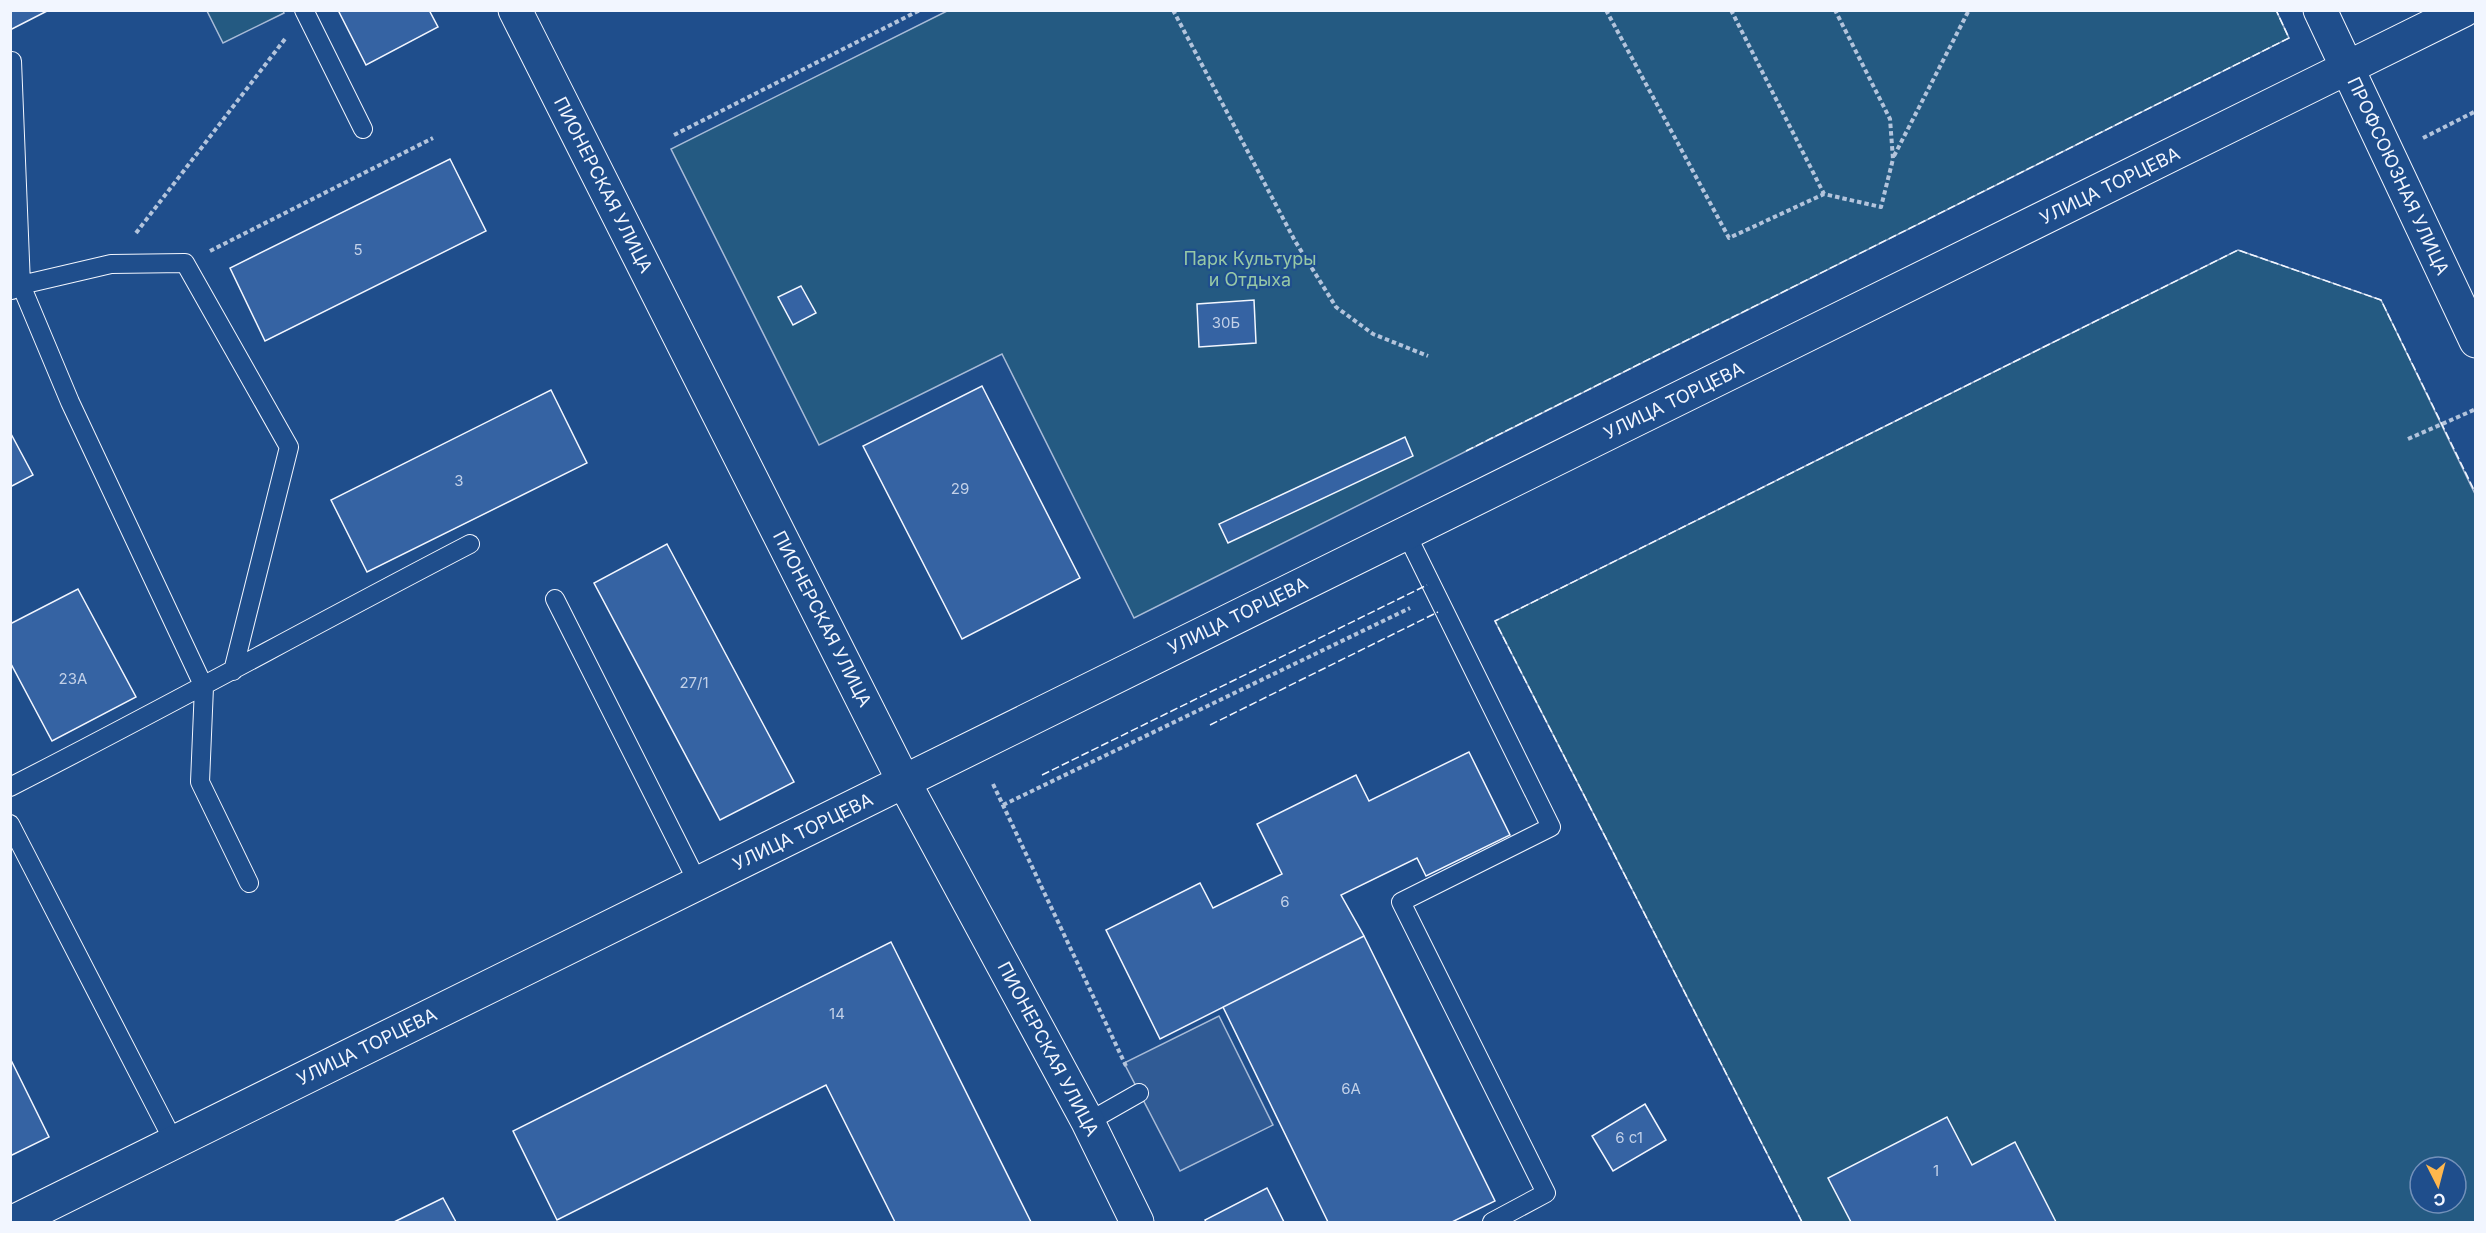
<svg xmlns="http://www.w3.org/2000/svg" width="2486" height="1233" font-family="Inter,sans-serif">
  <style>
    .green { fill: #245a82; stroke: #a8bbd7; stroke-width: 1.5; fill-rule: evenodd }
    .parking { fill: #305b95; stroke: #a8bbd7; stroke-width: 1.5 }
    .building { fill: #3563a3; stroke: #f2f6ff; stroke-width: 1.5 }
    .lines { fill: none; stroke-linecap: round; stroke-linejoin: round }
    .service-casing { stroke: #f2f6ff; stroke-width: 20 }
    .minor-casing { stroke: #f2f6ff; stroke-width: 35 }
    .path { stroke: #b3c4dc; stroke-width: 4; stroke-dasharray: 4.5 3; stroke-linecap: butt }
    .service { stroke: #1f4e8c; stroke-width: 18 }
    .minor { stroke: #1f4e8c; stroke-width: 33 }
    .fence { stroke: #f2f6ff; stroke-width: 1.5; stroke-dasharray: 8 3; stroke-linecap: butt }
    .labels { text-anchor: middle; stroke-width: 4.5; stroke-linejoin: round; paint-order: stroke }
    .number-label { font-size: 15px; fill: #c3d1e8 }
    .street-label { font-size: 18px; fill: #f2f6ff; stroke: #1f4e8c }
    .park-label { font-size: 18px; fill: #97c8a6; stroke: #1f4e8c }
  </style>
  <rect width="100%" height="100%" fill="#1f4e8c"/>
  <path class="green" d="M 283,10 L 284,13 L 223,43 L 207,11 Z
    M 2276,10 L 2289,38 L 1134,618 L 1002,354 L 819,445 L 671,149 L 947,11 Z
    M 2238,250 L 2381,300 L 2475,494 L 2475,1222 L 1802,1222 L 1495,621 ZM 2420,1167 L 2456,1167 L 2456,1203 L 2420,1203 Z"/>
  <path class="parking" d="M 1219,1016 L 1273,1125 L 1180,1171 L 1124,1063 Z"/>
  <path class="building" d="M 10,10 L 49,10 L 10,30 Z
    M 338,10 L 429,10 L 438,27 L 366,65 Z
    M 450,159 L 486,231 L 265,341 L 230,268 Z
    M 801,286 L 816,313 L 793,325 L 778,297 Z
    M 1254,300 L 1256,343 L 1199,347 L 1197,304 Z
    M 982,386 L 1080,578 L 962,639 L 863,446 Z
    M 551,390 L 587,463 L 367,572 L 331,500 Z
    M 10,432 L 33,475 L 10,487 Z
    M 1405,437 L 1413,456 L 1228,543 L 1219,524 Z
    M 667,544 L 794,782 L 720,820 L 594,583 Z
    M 78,589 L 136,697 L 52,741 L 10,662 L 10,624 Z
    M 1469,752 L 1510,835 L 1426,876 L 1417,858 L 1341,895 L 1364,936 L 1160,1039 L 1106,930 L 1200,883 L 1213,908 L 1282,874 L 1257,824 L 1356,775 L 1369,801 Z
    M 1364,936 L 1495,1201 L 1452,1222 L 1328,1222 L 1223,1007 Z
    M 891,942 L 1031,1222 L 895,1222 L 826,1085 L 557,1220 L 513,1131 Z
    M 10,1058 L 49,1137 L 10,1156 Z
    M 1645,1104 L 1666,1140 L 1613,1171 L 1592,1136 Z
    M 1947,1117 L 1972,1165 L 2015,1142 L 2056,1222 L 1851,1222 L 1828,1178 Z
    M 1267,1188 L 1284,1222 L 1206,1222 L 1205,1220 Z
    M 443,1198 L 456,1222 L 394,1222 Z"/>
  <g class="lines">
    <g class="service-casing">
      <path id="service" d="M 304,10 L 363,129
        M 12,61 L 21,285 L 111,264 L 185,263 L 289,447 L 233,671
        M 12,290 L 21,285 L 70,402 L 204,687 L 200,782 L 249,883
        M 1406,533 L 1551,827 L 1401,902 L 1546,1193 L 1492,1222
        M 555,599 L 698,883
        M 10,787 C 165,708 316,624 470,544
        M 10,824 L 174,1142
        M 1088,1122 L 1139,1093"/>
    </g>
    <g class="minor-casing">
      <path id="minor" d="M 515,10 L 904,782 L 1088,1122 L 1137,1222
        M 2320,10 L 2476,341
        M 13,1222 L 2464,10"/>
    </g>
    <path class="path" d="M 1173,10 L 1295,241 L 1336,307 L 1373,334 L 1428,356
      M 1606,10 L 1729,238 L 1824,194
      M 1731,10 L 1824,194 L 1881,207 L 1893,159 L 1890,119 L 1835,10
      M 674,135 L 920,10
      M 2423,138 L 2476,111
      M 1894,156 L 1969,10
      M 136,233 L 285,39
      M 210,251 L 433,138
      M 2408,439 L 2476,409
      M 993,784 L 1126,1066
      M 1003,805 L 1410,608"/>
    <use href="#service" class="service"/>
    <use href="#minor" class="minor"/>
    <path class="fence" d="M 1466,451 L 2289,38 L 2276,10
      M 1210,725 L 1438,612
      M 1042,775 L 1427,585
      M 1802,1222 L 1495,621 L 2238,250 L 2381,300 L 2476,494"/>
  </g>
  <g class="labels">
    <g class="number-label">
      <text x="358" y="255">5</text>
      <text x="1226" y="328">30Б</text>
      <text x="459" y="486">3</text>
      <text x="960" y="494">29</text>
      <text x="73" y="684">23А</text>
      <text x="694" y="688">27/1</text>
      <text x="1285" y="907">6</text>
      <text x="837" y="1019">14</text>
      <text x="1351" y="1094">6А</text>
      <text x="1629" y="1143">6 с1</text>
      <text x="1936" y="1176">1</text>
    </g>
    <g class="street-label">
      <text transform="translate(2398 176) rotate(65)" y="6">ПРОФСОЮЗНАЯ УЛИЦА</text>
      <text transform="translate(603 185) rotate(63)" y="6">ПИОНЕРСКАЯ УЛИЦА</text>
      <text transform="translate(2110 186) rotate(-26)" y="6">УЛИЦА ТОРЦЕВА</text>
      <text transform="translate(1674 401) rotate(-26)" y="6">УЛИЦА ТОРЦЕВА</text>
      <text transform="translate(1238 616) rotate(-26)" y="6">УЛИЦА ТОРЦЕВА</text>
      <text transform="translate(822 619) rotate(63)" y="6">ПИОНЕРСКАЯ УЛИЦА</text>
      <text transform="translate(803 832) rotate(-26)" y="6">УЛИЦА ТОРЦЕВА</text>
      <text transform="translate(367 1047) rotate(-26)" y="6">УЛИЦА ТОРЦЕВА</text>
      <text transform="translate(1048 1049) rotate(62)" y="6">ПИОНЕРСКАЯ УЛИЦА</text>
    </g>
    <g class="park-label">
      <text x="1250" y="265">Парк Культуры<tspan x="1250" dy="21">и Отдыха</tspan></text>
    </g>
  </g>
  <rect width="2486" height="1233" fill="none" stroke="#f2f6ff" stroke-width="24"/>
  <g transform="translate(2438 1185) rotate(174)"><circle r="28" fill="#1f4e8c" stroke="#7391ba" stroke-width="1.5"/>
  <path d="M0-4.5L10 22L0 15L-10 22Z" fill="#ffb74d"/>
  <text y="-9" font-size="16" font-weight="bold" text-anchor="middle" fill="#f2f6ff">С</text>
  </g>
</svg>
